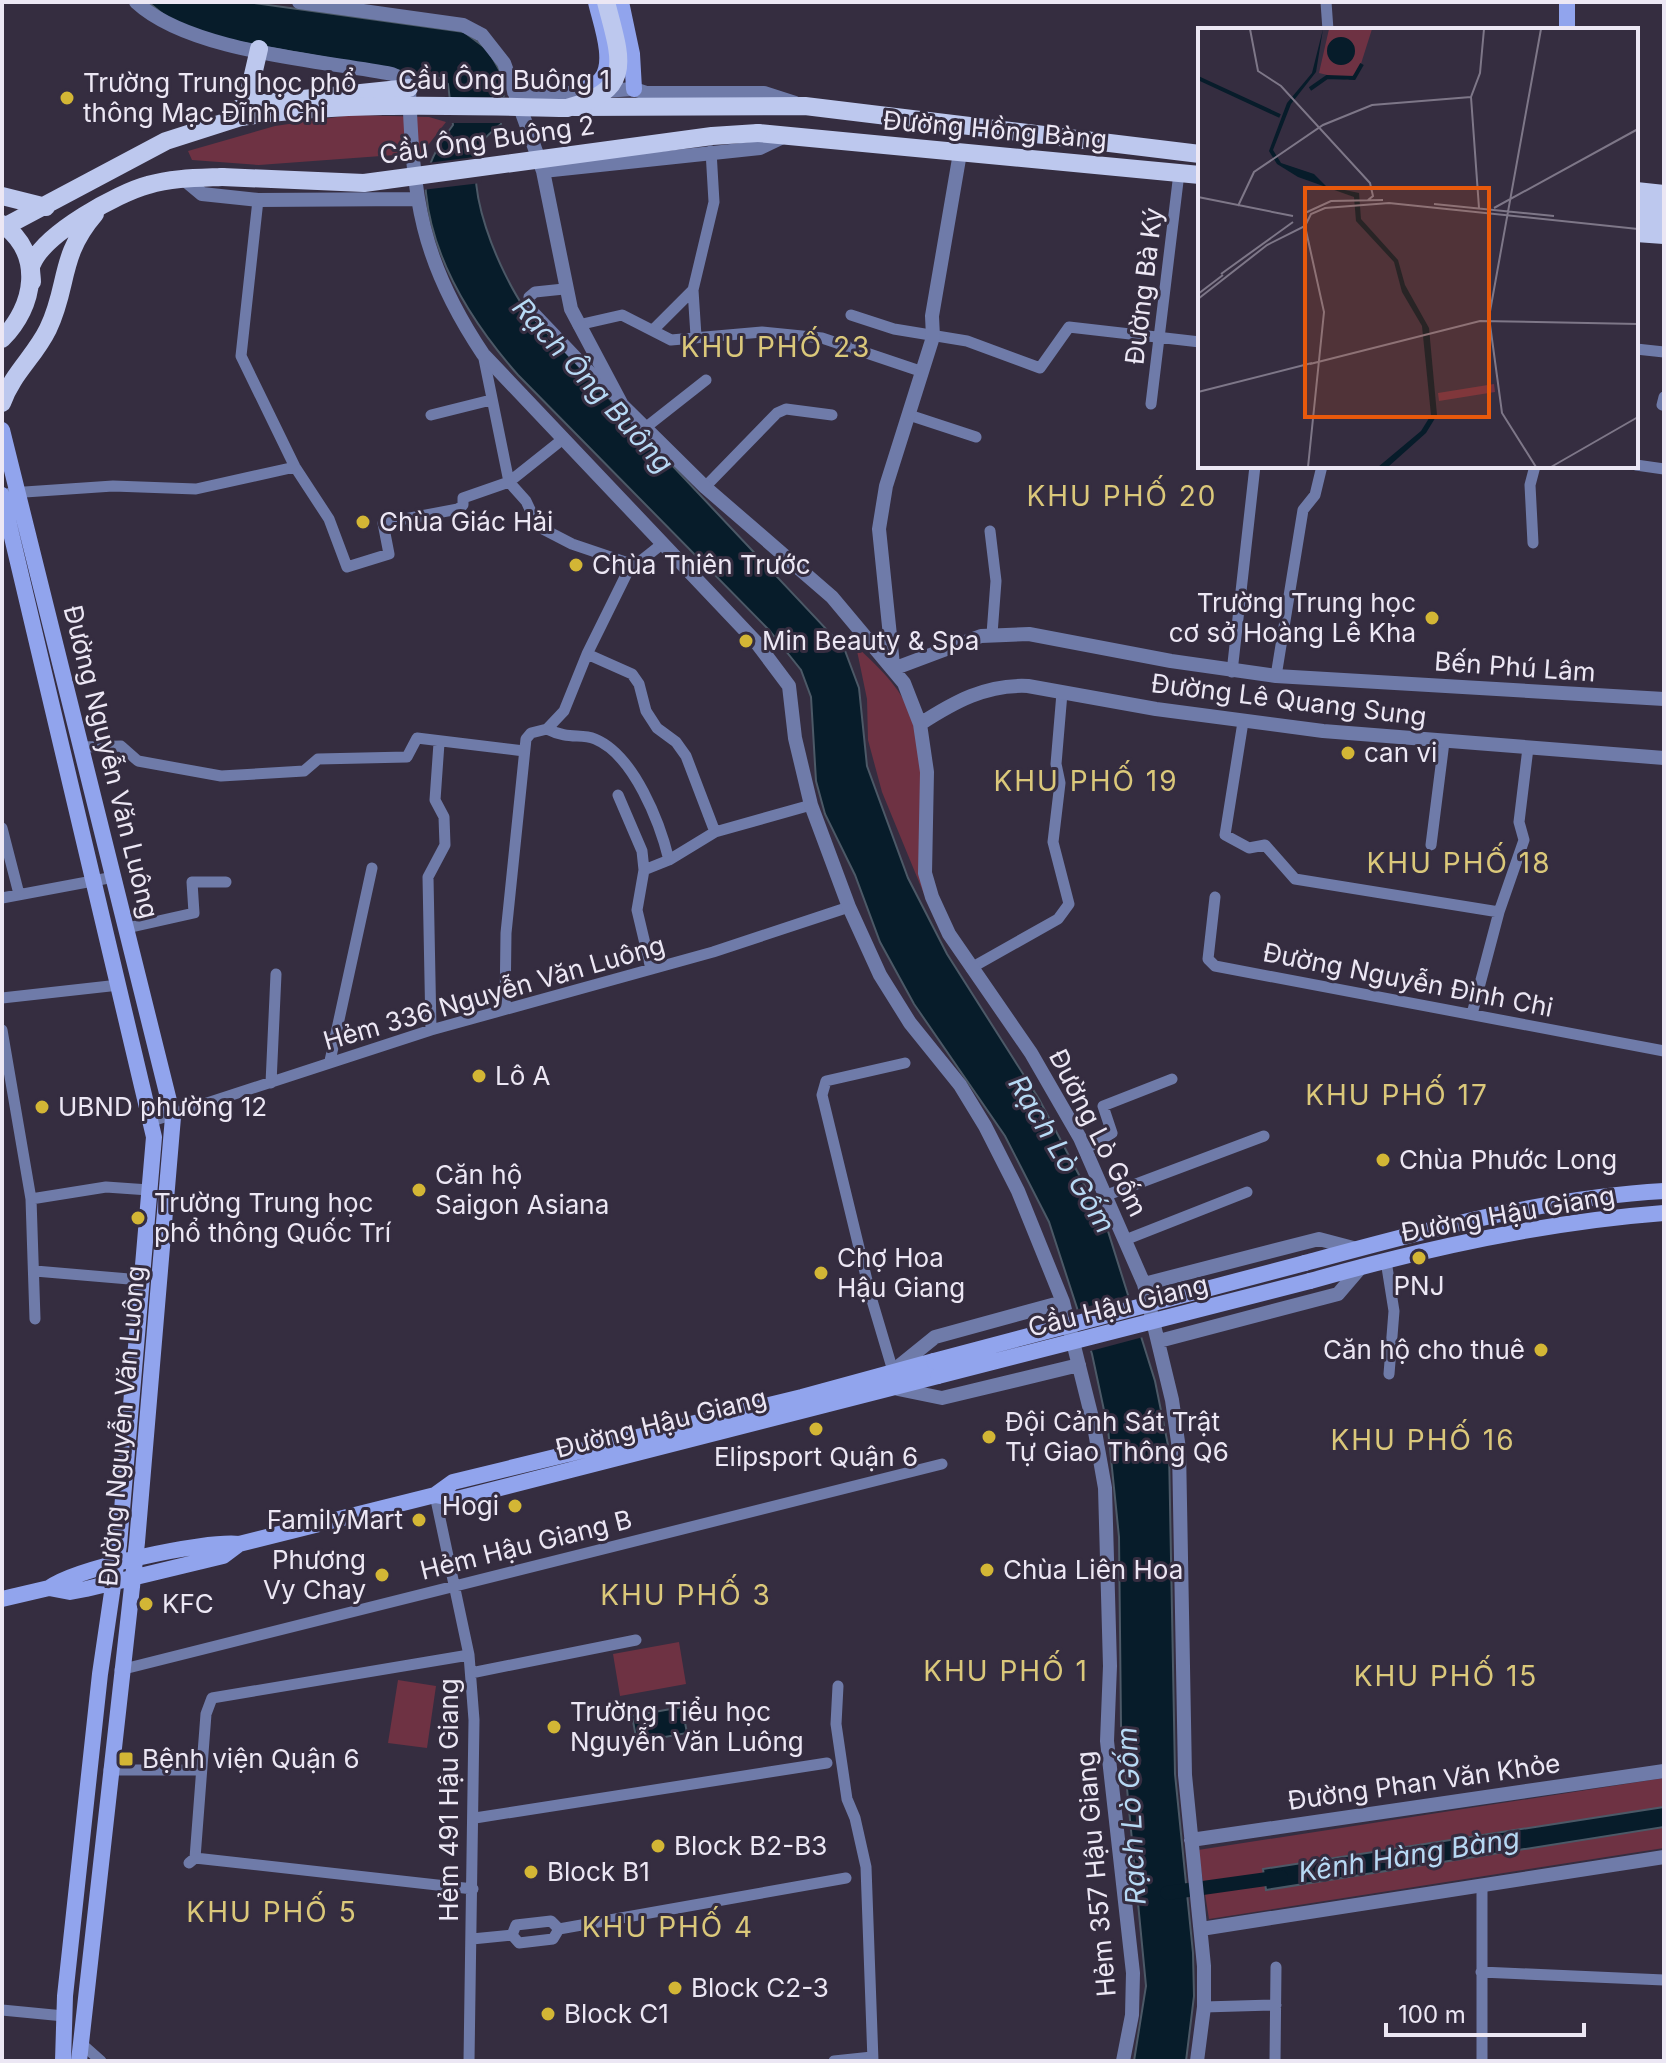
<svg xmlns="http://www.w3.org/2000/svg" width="1666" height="2063" font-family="Inter,sans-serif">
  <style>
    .green { fill: #6e3243 }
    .water { fill: #071c2a; stroke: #4c5967; stroke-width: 2 }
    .pier { fill: #352d40 }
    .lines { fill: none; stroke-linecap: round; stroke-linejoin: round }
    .canal { stroke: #071c2a; stroke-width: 14 }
    .minor { stroke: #6f7ba9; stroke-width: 11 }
    .tertiary { stroke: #6f7ba9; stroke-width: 14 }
    .secondary { stroke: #91a4ed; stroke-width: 16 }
    .primary { stroke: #bdc8ee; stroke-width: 18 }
    .secondary-bridge { stroke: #91a4ed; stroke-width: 16 }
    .primary-bridge { stroke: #bdc8ee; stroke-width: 18 }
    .poi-dot { fill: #d3b635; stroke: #352d40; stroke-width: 3 }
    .labels { text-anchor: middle; stroke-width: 6; stroke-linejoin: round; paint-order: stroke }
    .street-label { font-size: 26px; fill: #ece7f4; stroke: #352d40 }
    .poi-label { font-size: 26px; fill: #ece7f4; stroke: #352d40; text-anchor: start }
    .neighbourhood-label { font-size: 28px; letter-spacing: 2px; fill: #dbc87a; stroke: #352d40 }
    .water-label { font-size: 28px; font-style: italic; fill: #b7d9f4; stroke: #352d40 }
    .inset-river { fill: none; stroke: #071c2a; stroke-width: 4 }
    .inset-road { fill: none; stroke: #7e7788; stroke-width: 2 }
    .view { fill: #e8590c; fill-opacity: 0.15; stroke: #e8590c; stroke-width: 4 }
    .inset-edge { fill: none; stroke: #ece7f4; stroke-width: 4 }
  </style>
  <rect width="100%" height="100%" fill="#352d40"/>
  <path class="green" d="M 351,115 L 429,117 L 446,122 L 422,153 L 259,165 L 192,160 L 188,151 L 275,126 Z
    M 856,646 C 876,665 901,687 910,714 C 928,764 922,839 924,894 L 882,792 L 868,740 L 867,699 Z
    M 679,1642 L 686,1684 L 620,1696 L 613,1654 Z
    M 398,1680 L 436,1686 L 427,1748 L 388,1743 Z
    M 1664,1778 L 1664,1848 L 1209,1919 L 1198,1850 Z"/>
  <path class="water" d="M 148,2 L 247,2 L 464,32 L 488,50 L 501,73 L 504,94 L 501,124 C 495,129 487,135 483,141 C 459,183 501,274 525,309 L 844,648 L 859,688 L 867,766 L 908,878 L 947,954 L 1039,1099 L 1107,1228 L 1155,1381 L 1169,1450 L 1175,1774 L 1193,1953 L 1194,1996 L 1186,2061 L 1134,2061 L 1146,1986 L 1121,1726 L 1119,1537 L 1108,1429 L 1092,1354 L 1049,1222 L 1005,1136 L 914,1004 L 880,942 L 855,875 L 825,814 L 816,781 L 811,697 L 801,670 L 769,630 L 518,375 C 474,325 433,262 426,193 C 423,169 439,144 453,125 L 448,84 L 440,78 L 215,38 L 169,19 Z
    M 682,1707 L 687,1733 L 637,1742 L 632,1716 Z
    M 1664,1807 L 1664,1827 L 1266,1890 L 1263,1869 Z"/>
  <path class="pier" d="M 447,97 L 507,97 L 505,123 L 449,123 Z
    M 482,156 L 481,183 L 422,190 L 427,163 Z
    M 1134,1294 L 1147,1336 L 1087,1352 L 1075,1310 Z"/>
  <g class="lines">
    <path class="canal" d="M 1167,1893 L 1281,1877"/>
    <path class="minor" d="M 1326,2 L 1328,30
      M 258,200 L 241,356 L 295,467 L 329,519 L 347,567 L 389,554 L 383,523 L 458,509 L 463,505 L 463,498 L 509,482 L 563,439
      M 564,289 L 535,292 L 529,297 L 531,309 L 612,394
      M 851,315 L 894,329 L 967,341 L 1040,368 L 1069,327 L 1200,342
      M 578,325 L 622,315 L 671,340 L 762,332 L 822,338 L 920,371
      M 654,329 L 693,290
      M 696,336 L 693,290 L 714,202 L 711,151
      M 1636,349 L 1664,352
      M 483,354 L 509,482 L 526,501 L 534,518 L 543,529 L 572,544 L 634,565
      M 1151,404 L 1179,173
      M 1662,405 L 1664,397
      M 431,415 L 491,400
      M 909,415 L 976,437
      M 645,428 L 706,380
      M 1636,465 L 1664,469
      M 705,487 L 777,413 L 786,409 L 832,415
      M 10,493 L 113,486 L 196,489 L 295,467
      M 990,531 L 996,581 L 992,634
      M 1533,543 L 1530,485 L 1535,466
      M 587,654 L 632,674 L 639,684 L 646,711 L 657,728 L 676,742 L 686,756 L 715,832
      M 1232,672 L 1255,466
      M 1276,676 L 1303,510 L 1315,495 L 1322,466
      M 1243,722 L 1225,835 L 1249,848 L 1265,845 L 1295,879 L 1499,912
      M 547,729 C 569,740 580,733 595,739 C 634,755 660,823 669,860
      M 82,747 L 121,746 L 138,761 L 221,776 L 304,771 L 318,759 L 407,757 L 417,738 L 524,751
      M 618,795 L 642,851 L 644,870 L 637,910 L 651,969
      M 2,828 L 19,894
      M 1431,845 L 1444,742
      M 644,870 L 669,860 L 715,832 L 811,805
      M 1215,897 L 1208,959 L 1215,966 L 1664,1051
      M 2,898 L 114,877
      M 127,928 L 194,913 L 192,882 L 226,882
      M 971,968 L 1058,919 L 1069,904 L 1053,842 L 1060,783 L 1056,764 L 1062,693
      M 2,998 L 119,985
      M 505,1009 L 506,933 L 526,739 L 531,733 L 547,729 L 564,711 L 587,654 L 628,571 L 662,544
      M 1472,1014 L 1499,912 L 1524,840 L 1519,822 L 1528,748
      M 2,1030 L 31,1199 L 35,1319
      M 431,1030 L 428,877 L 445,845 L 444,817 L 435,800 L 439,743
      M 330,1061 L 372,868
      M 271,1083 L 276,974
      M 152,1121 L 431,1030 L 713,952 L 849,907
      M 1085,1149 L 1112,1133 L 1103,1106 L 1172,1079
      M 1107,1195 L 1264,1136
      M 31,1199 L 106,1187 L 149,1190
      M 1125,1240 L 1247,1192
      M 1386,1261 L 1394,1311 L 1389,1374
      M 35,1271 L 141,1280
      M 893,1371 L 871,1297 L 822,1095 L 826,1081 L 905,1063
      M 435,1495 L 469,1655 L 474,1720 L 469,2061
      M 120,1670 L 942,1464
      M 471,1673 L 636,1640
      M 838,1686 L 836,1724 L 847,1799 L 855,1818 L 866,1867 L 873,2061
      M 109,1770 L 201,1770
      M 475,1818 L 827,1763
      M 195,1858 L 206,1714 L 212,1698 L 469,1655
      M 189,1863 L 195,1858 L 473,1889
      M 512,1935 L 519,1943 L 553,1939 L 559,1929 L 846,1878
      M 512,1935 L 516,1925 L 551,1921 L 559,1929
      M 472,1939 L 512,1935
      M 1481,1972 L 1664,1980
      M 1204,2007 L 1276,2005
      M 2,2010 L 64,2016
      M 83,2045 L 101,2061
      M 834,2061 L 872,2057
      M 1275,2061 L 1276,1967
      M 1482,2061 L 1482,1885"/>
    <path class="tertiary" d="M 136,2 C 190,52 319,60 392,74 L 403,79 L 409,88 C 413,198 420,260 483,354 L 756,642 L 789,686 L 795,738 L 811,805 L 849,907 L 880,975 L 910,1023 L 960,1085 L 985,1126 L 1018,1191 L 1063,1302 L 1094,1426 L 1105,1488 L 1110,1666 L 1107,1741 L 1133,1973 L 1132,2015 L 1123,2061
      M 299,2 L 463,25 L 482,35 L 504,63 L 543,171 L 571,309 L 622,405 L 705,487 L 832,597 L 904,683 L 920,724 L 927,772 L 925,873 L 932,897 L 949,934 L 1031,1053 L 1080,1138 L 1144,1284 L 1172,1400 L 1179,1449 L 1185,1775 L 1204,1966 L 1204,2007 L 1197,2061
      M 514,92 L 572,93 L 634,89 L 646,93 L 764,93 L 795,103
      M 543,171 L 760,148 L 785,136
      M 184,179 L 202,194 L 258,200 L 415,199
      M 893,665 L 879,529 L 886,486 L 933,337 L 932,316 L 960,153
      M 893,669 L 981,636 L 1029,634 L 1171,661 L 1276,676 L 1664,699
      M 920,724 C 954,702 986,684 1028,686 L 1156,709 L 1323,731 L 1664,758
      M 1144,1284 L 1319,1239 L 1357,1249
      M 1159,1341 L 1338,1294 L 1362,1266
      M 893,1371 L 935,1337 L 1063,1302
      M 898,1389 L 942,1398 L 1079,1365
      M 1191,1840 L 1664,1771
      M 1201,1929 L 1664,1857"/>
    <path class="secondary" d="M 621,2 L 632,54 L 634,89
      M 1567,2 L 1567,30
      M 584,89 C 589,87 598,83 601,79 C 616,62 600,21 596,2
      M 2,430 L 173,1117 L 137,1542 L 79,2061
      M 2,495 L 154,1137 L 119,1545 L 100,1674 L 65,1996 L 63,2061
      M 1305,1263 C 1423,1231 1542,1198 1664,1191
      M 1310,1281 C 1426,1248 1544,1222 1664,1213
      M 435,1495 L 457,1499 L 938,1376
      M 49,1588 C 76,1568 205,1540 239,1544
      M 2,1599 L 49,1588 L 70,1592 L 86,1589 L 223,1556 L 239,1544 L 435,1495 L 453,1482 L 802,1397 L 934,1361"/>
    <path class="primary" d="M 246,105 L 409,88
      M 574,107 L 805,106 L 1200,154
      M 238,109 L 246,105 L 259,49
      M 758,133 L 1200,175
      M 1636,191 L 1664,194
      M 2,196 L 46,207
      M 1636,204 L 1664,207
      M 1636,218 L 1664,220
      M 2,224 C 44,254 35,306 2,339
      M 6,226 L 166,141 L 241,117
      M 1636,233 L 1664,235
      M 32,282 C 32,277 30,268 32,264 C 45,233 118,193 148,185 C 172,178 197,178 222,177
      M 2,403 C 12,374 35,356 48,329 C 69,286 58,257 95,214"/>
    <path class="secondary-bridge" d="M 934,1361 L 1305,1263
      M 938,1376 L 1310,1281"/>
    <path class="primary-bridge" d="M 241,117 C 349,101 458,106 567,108 C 635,90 621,60 606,2
      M 222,177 L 364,183 L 712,136 L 758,133"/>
  </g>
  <g class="poi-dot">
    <circle cx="67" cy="98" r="8"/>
    <circle cx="363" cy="522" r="8"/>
    <circle cx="576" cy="565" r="8"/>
    <circle cx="1432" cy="618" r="8"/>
    <circle cx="746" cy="641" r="8"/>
    <circle cx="1348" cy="753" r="8"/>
    <circle cx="479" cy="1076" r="8"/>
    <circle cx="42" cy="1107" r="8"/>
    <circle cx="1383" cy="1160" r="8"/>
    <circle cx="419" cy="1190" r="8"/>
    <circle cx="138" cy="1218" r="8"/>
    <circle cx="1419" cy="1258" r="8"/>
    <circle cx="821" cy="1273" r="8"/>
    <circle cx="1541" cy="1350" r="8"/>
    <circle cx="816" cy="1429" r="8"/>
    <circle cx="989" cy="1437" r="8"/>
    <circle cx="515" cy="1506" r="8"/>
    <circle cx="419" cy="1520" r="8"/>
    <circle cx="987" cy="1570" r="8"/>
    <circle cx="382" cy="1575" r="8"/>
    <circle cx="146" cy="1604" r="8"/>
    <circle cx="554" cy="1727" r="8"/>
    <rect x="118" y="1751" width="16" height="16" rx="4"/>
    <circle cx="658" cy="1846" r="8"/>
    <circle cx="531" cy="1872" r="8"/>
    <circle cx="675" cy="1988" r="8"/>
    <circle cx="548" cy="2014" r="8"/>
  </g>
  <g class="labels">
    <g class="street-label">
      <text x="504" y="89">Cầu Ông Buông 1</text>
      <text transform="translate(995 130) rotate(5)" y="9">Đường Hồng Bàng</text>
      <text transform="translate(487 140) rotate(-8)" y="9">Cầu Ông Buông 2</text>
      <text transform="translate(1144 286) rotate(-83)" y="9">Đường Bà Ký</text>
      <text transform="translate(1515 667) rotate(4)" y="9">Bến Phú Lâm</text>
      <text transform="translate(1289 700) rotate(7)" y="9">Đường Lê Quang Sung</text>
      <text transform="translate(111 762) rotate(76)" y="9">Đường Nguyễn Văn Luông</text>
      <text transform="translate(1408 980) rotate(11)" y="9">Đường Nguyễn Đình Chi</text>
      <text transform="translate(494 993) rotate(-16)" y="9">Hẻm 336 Nguyễn Văn Luông</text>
      <text transform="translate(1098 1133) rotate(63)" y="9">Đường Lò Gốm</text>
      <text transform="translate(1508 1214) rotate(-10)" y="9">Đường Hậu Giang</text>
      <text transform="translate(1118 1306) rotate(-14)" y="9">Cầu Hậu Giang</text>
      <text transform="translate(661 1423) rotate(-14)" y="9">Đường Hậu Giang</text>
      <text transform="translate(122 1426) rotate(-85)" y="9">Đường Nguyễn Văn Luông</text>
      <text transform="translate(526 1545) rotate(-14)" y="9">Hẻm Hậu Giang B</text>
      <text transform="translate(1424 1782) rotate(-8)" y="9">Đường Phan Văn Khỏe</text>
      <text transform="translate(449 1800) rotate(-90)" y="9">Hẻm 491 Hậu Giang</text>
      <text transform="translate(1096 1874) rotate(-95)" y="9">Hẻm 357 Hậu Giang</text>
    </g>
    <g class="poi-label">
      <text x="83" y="92">Trường Trung học phổ<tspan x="83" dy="30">thông Mạc Đĩnh Chi</tspan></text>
      <text x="379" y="531">Chùa Giác Hải</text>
      <text x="592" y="574">Chùa Thiên Trước</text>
      <text x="1416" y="612" text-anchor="end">Trường Trung học<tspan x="1416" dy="30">cơ sở Hoàng Lê Kha</tspan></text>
      <text x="762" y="650">Min Beauty &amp; Spa</text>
      <text x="1364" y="762">can vi</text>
      <text x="495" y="1085">Lô A</text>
      <text x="58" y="1116">UBND phường 12</text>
      <text x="1399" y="1169">Chùa Phước Long</text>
      <text x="435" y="1184">Căn hộ<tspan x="435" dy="30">Saigon Asiana</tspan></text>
      <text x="154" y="1212">Trường Trung học<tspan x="154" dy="30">phổ thông Quốc Trí</tspan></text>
      <text x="837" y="1267">Chợ Hoa<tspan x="837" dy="30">Hậu Giang</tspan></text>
      <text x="1419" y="1295" text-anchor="middle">PNJ</text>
      <text x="1525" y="1359" text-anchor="end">Căn hộ cho thuê</text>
      <text x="1005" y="1431">Đội Cảnh Sát Trật<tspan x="1005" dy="30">Tự Giao Thông Q6</tspan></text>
      <text x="816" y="1466" text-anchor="middle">Elipsport Quận 6</text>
      <text x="499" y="1515" text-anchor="end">Hogi</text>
      <text x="403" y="1529" text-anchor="end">FamilyMart</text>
      <text x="366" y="1569" text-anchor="end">Phương<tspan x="366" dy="30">Vy Chay</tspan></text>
      <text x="1003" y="1579">Chùa Liên Hoa</text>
      <text x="162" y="1613">KFC</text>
      <text x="570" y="1721">Trường Tiểu học<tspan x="570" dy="30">Nguyễn Văn Luông</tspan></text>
      <text x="142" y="1768">Bệnh viện Quận 6</text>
      <text x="674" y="1855">Block B2-B3</text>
      <text x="547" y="1881">Block B1</text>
      <text x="691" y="1997">Block C2-3</text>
      <text x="564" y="2023">Block C1</text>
    </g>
    <g class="neighbourhood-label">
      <text x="776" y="357">KHU PHỐ 23</text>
      <text x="1122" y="506">KHU PHỐ 20</text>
      <text x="1086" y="791">KHU PHỐ 19</text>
      <text x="1459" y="873">KHU PHỐ 18</text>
      <text x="1397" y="1105">KHU PHỐ 17</text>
      <text x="1423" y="1450">KHU PHỐ 16</text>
      <text x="686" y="1605">KHU PHỐ 3</text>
      <text x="1006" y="1681">KHU PHỐ 1</text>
      <text x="1446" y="1686">KHU PHỐ 15</text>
      <text x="272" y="1922">KHU PHỐ 5</text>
      <text x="668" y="1937">KHU PHỐ 4</text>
    </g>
    <g class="water-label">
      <text transform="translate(593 385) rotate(48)" y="10">Rạch Ông Buông</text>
      <text transform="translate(1062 1154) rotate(59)" y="10">Rạch Lò Gốm</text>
      <text transform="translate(1131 1816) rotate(-93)" y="10">Rạch Lò Gốm</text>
      <text transform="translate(1409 1855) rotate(-9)" y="10">Kênh Hàng Bàng</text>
    </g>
  </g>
  <g transform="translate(1198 28)">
    <rect width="440" height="440" fill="#352d40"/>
    <path d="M 131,1 L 174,1 L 161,42 L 150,52 L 121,45 ZM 296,356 L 297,364 L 241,373 L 240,365 Z" fill="#6e3243"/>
    <path d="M 125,1 L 118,44 L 93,76 L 75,122 L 83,135 L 116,146 L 128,158 L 161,165 L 163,191 L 200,232 L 207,257 L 231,300 L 239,387 L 228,405 L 190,439 L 180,439 L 223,403 L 233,387 L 224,298 L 204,264 L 196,234 L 158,193 L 156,169 L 100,149 L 79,136 L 71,123 L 89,75 L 114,45 ZM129 23a14 14 0 1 1 28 0a14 14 0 1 1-28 0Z" fill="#071c2a"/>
    <path class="inset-river" d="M 0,50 L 82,88M 112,61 L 129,49 L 156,50 L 164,36"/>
    <path class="inset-road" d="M 52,1 L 60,43 L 83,58 L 172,155 L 175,168 L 170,172M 0,169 L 95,188M 236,176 L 356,188M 40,178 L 56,144 L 125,97 L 174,77 L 273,69M 281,180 L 273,69 L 282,45 L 286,1M 296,180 L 440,101M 107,185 L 133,173 L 185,172M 107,198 L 126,284 L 110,439M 23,246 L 95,194M 0,266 L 25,247M 0,271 L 69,217 L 107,198 L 113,186 L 127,180 L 191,175 L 440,201M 112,336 L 282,293 L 440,296M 0,364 L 114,335M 338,439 L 304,385 L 291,289 L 343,1M 353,439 L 440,389"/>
    <path class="view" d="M 107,160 L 291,160 L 291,389 L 107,389 Z"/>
    <rect width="440" height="440" class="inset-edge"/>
  </g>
  <rect width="1666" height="2063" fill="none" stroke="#ece7f4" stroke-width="8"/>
  <path d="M1386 2023v12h198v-12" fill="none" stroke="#ece7f4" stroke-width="4"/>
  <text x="1398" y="2023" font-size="24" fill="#ece7f4" stroke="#352d40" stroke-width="6" paint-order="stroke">100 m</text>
</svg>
